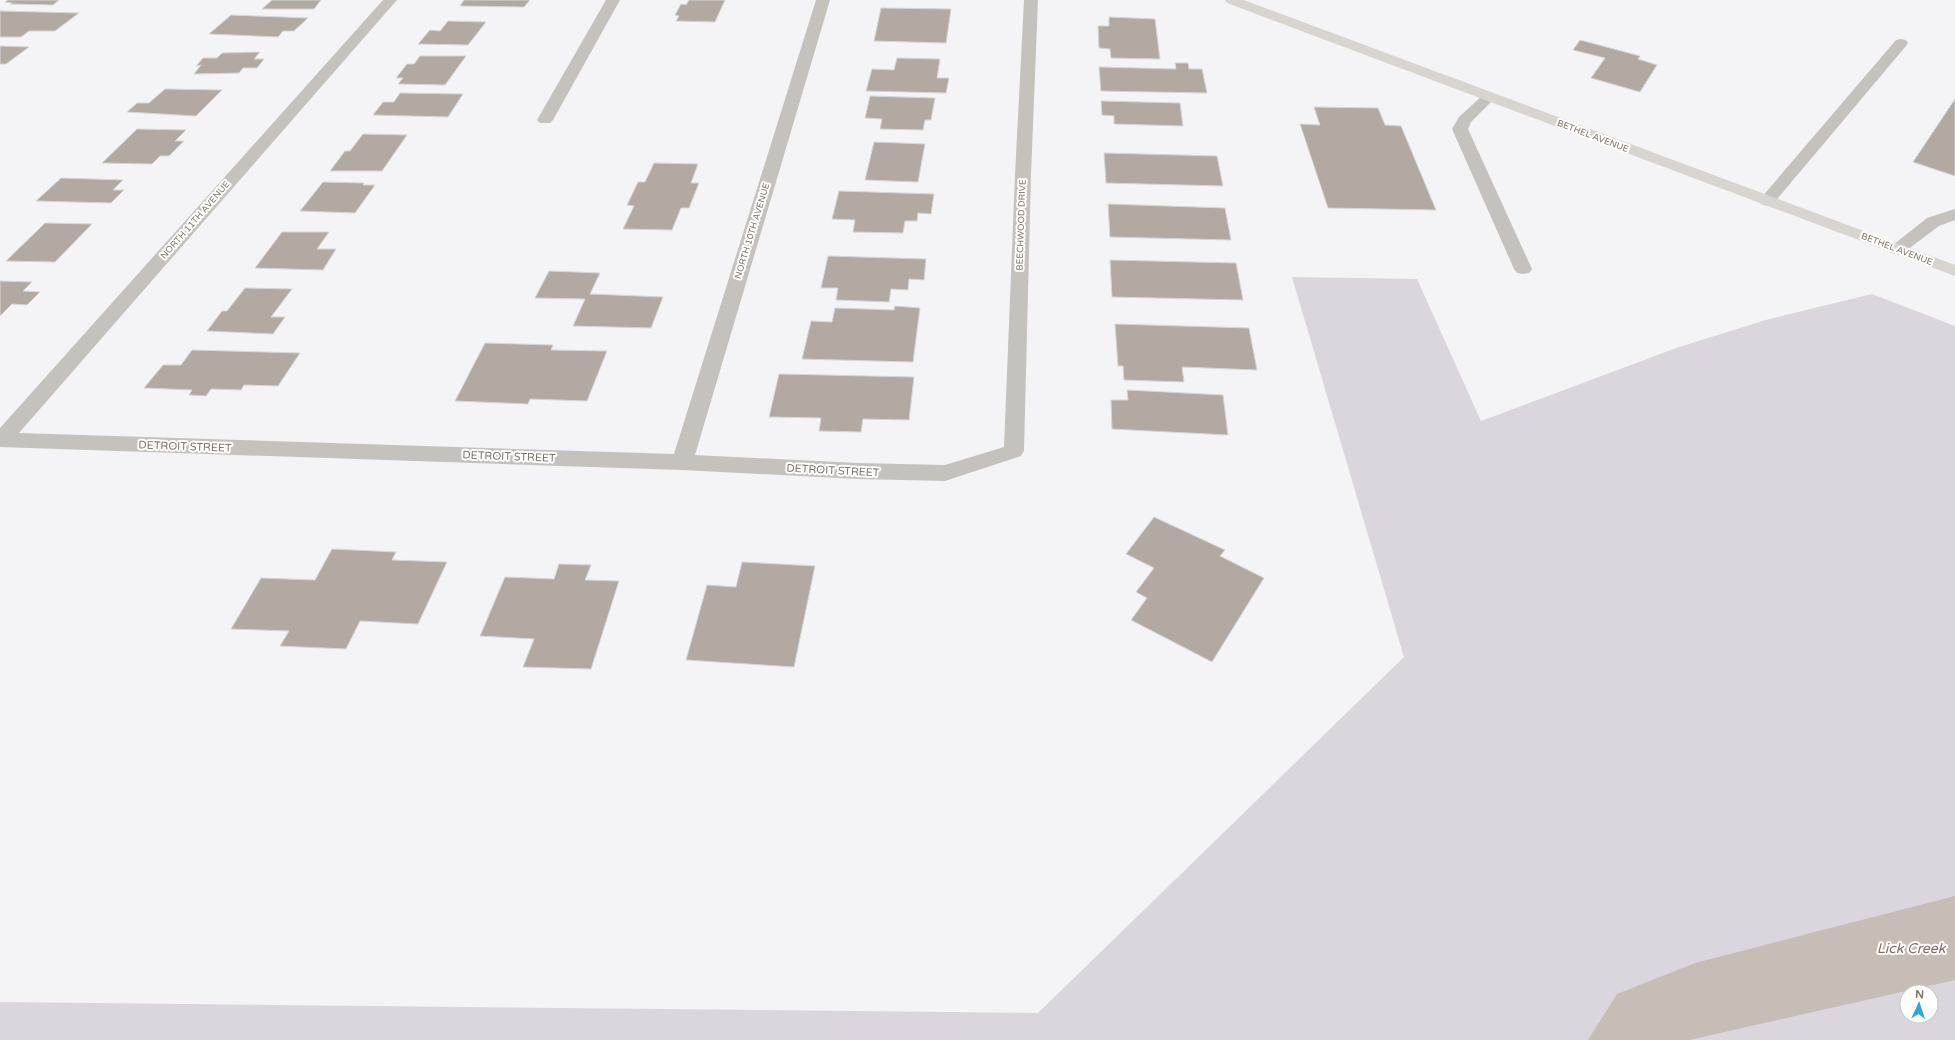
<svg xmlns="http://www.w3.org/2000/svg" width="1955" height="1040" font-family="'Varela Round',sans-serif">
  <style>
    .green { fill: #dbd5dd; fill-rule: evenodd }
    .water { fill: #c7bdb7 }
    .building { fill: #b1a9a2; stroke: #d6d6d8 }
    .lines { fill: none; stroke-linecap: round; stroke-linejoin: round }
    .lane { fill: #c5c2bd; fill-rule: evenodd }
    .street { fill: #c5c2bd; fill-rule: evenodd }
    .secondary { fill: #d8d5d1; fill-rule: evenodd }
    .labels { text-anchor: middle; stroke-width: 4; stroke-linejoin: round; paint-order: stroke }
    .far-street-label { font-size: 9px; fill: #7d7163; stroke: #fff }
    .street-label { font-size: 11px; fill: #7d7163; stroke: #fff }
    .near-water-label { font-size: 14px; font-style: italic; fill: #7f6d63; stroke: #fff }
  </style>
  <rect width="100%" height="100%" fill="#f4f4f7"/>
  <path class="green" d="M 1292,277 L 1417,279 L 1481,421 L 1679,347 L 1766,320 L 1872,294 L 1955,326 L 1955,1040 L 0,1040 L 0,1002 L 1038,1013 L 1404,657 ZM 1907,992 L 1931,992 L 1931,1016 L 1907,1016 Z"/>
  <path class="water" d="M 1955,896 L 1955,980 L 1689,1040 L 1588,1040 L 1617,994 L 1695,963 Z"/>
  <path class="building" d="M 8,0 L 59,0 L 53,5 L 10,4 L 12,3 L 5,2 Z
    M 272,0 L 321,0 L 314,9 L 262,9 Z
    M 464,0 L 530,0 L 524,7 L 460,6 Z
    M 689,0 L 725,0 L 715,22 L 676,21 L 679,16 L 675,15 L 681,4 L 686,5 Z
    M 881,8 L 951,9 L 946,43 L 874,41 Z
    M 0,11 L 79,13 L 55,31 L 29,31 L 21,37 L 0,37 Z
    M 231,15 L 308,18 L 294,31 L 283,31 L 278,37 L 209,34 Z
    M 1109,17 L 1155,19 L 1160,59 L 1111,58 L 1110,49 L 1099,48 L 1098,26 L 1109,26 Z
    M 448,21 L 486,22 L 468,45 L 418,44 L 430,30 L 440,31 Z
    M 1580,40 L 1640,56 L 1638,59 L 1657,65 L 1640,92 L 1591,78 L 1605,58 L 1573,50 Z
    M 0,46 L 29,47 L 6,64 L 0,64 Z
    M 260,52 L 254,59 L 264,59 L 257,68 L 243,68 L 239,73 L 194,74 L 201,65 L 196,66 L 203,58 L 217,58 L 222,53 Z
    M 420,56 L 466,56 L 445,85 L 398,84 L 403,78 L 396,78 L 407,64 L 414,64 Z
    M 897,58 L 940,59 L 937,78 L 949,78 L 946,93 L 866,91 L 872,69 L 894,70 Z
    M 1175,63 L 1188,63 L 1189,69 L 1202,69 L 1207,93 L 1101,91 L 1099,67 L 1176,69 Z
    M 165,89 L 222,90 L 196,116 L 127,112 L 137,103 L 149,103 Z
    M 400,93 L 463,94 L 448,117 L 373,115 L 383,102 L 394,102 Z
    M 870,96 L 935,98 L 931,120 L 925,120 L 923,130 L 880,129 L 882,119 L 865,118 Z
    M 1955,99 L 1955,176 L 1913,162 Z
    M 1101,101 L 1180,103 L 1183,126 L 1114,124 L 1114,116 L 1102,115 Z
    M 1314,107 L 1378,108 L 1385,125 L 1401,126 L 1436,210 L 1328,208 L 1300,124 L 1320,125 Z
    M 137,129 L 186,130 L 175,141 L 184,141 L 169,156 L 160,156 L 152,164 L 102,163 Z
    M 363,134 L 407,135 L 382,171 L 330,171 L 345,151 L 350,151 Z
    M 874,142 L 925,144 L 918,182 L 865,180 Z
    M 1104,153 L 1217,156 L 1223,186 L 1106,183 Z
    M 654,163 L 698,164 L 691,183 L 699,183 L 689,208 L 681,208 L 672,230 L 623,229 L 634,206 L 627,205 L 638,182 L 645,182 Z
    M 61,178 L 123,180 L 113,190 L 124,190 L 111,203 L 36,201 Z
    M 323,182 L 364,183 L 363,185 L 375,185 L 355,213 L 300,211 Z
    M 839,191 L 934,194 L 931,214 L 918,213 L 917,221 L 905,221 L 903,233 L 853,232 L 855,220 L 832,219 Z
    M 1108,204 L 1225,208 L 1231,240 L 1110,237 Z
    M 45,223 L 92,224 L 55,262 L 6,261 Z
    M 282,232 L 329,232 L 317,249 L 336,249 L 323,270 L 255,268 Z
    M 828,256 L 926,259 L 924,280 L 909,279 L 908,290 L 891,289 L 889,302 L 836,300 L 838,288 L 821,288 Z
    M 1110,260 L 1236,263 L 1243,300 L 1112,297 Z
    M 549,271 L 600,273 L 590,294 L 663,297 L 651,328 L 573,326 L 585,299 L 535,298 Z
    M 0,281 L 32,282 L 23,291 L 40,292 L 27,305 L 12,304 L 0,316 Z
    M 245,288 L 292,289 L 271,317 L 285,317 L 273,334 L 207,331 L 222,311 L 227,311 Z
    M 895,306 L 920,308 L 913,362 L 802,359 L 811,321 L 832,322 L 835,308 L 894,310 Z
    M 1115,324 L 1249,328 L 1257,370 L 1182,367 L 1184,382 L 1124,380 L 1123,366 L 1118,366 Z
    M 485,343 L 553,345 L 551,350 L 607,351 L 587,401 L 530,399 L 528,404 L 455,401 Z
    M 192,350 L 300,353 L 278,386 L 244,385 L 241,390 L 211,389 L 206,396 L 189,395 L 192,390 L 144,388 L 163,365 L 181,365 Z
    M 779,374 L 914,377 L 909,420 L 863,419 L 861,432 L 819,431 L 821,418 L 769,417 Z
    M 1127,390 L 1223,395 L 1228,435 L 1112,429 L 1111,400 L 1128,400 Z
    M 1154,517 L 1225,550 L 1220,556 L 1264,578 L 1212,662 L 1131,620 L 1147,598 L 1136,592 L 1154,568 L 1126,554 Z
    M 332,549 L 396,552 L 392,560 L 447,562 L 418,624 L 360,621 L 346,649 L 280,646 L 289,631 L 231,629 L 261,578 L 315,580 Z
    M 742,562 L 815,566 L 794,667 L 686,660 L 707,585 L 736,587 Z
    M 559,564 L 591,565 L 585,580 L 619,581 L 591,669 L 523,667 L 534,639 L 480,636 L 505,577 L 554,579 Z"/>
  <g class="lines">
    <path class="lane" d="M 606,0 L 620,0 L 553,120 L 550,123 L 540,123 L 537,120 Z
      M 1901,39 L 1906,40 L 1908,43 L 1906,46 L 1773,204 L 1767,206 L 1761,204 L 1759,201 L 1761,198 L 1896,40 Z
      M 1489,93 L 1494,94 L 1496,97 L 1471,122 L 1468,129 L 1532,269 L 1529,273 L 1523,274 L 1517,273 L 1514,269 L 1452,129 L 1459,117 L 1484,94 Z
      M 1955,209 L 1955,220 L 1939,226 L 1903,253 L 1897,254 L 1891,253 L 1888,249 L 1927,218 Z"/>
    <path class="street" d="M 383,0 L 397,0 L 19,433 L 674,454 L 816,0 L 830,0 L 695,455 L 858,463 L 945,465 L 1004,447 L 1015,175 L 1024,0 L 1038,0 L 1031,175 L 1024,451 L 1021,456 L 945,481 L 858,479 L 682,470 L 0,447 L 0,428 Z"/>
    <path class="secondary" d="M 1225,0 L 1244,0 L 1955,265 L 1955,276 L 1227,3 Z"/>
  </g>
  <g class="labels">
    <g class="far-street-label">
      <text transform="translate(1593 136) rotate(21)" y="3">BETHEL AVENUE</text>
      <text transform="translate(195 220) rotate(-49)" y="3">NORTH 11TH AVENUE</text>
      <text transform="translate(1021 225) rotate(-88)" y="3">BEECHWOOD DRIVE</text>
      <text transform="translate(752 231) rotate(-73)" y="3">NORTH 10TH AVENUE</text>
      <text transform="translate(1897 249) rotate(21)" y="3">BETHEL AVENUE</text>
    </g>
    <g class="street-label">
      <text transform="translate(185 446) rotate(2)" y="4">DETROIT STREET</text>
      <text transform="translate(509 456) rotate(2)" y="4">DETROIT STREET</text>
      <text transform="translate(833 470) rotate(3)" y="4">DETROIT STREET</text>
    </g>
    <g class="near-water-label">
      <text x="1911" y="953">Lick Creek</text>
    </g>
  </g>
  <g transform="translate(1919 1004) rotate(3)"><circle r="19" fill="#ffffff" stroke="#cbc6c1"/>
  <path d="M0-3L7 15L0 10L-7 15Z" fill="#31a6da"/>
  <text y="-6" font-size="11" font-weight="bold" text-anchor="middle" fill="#7d7163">N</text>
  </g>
</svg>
